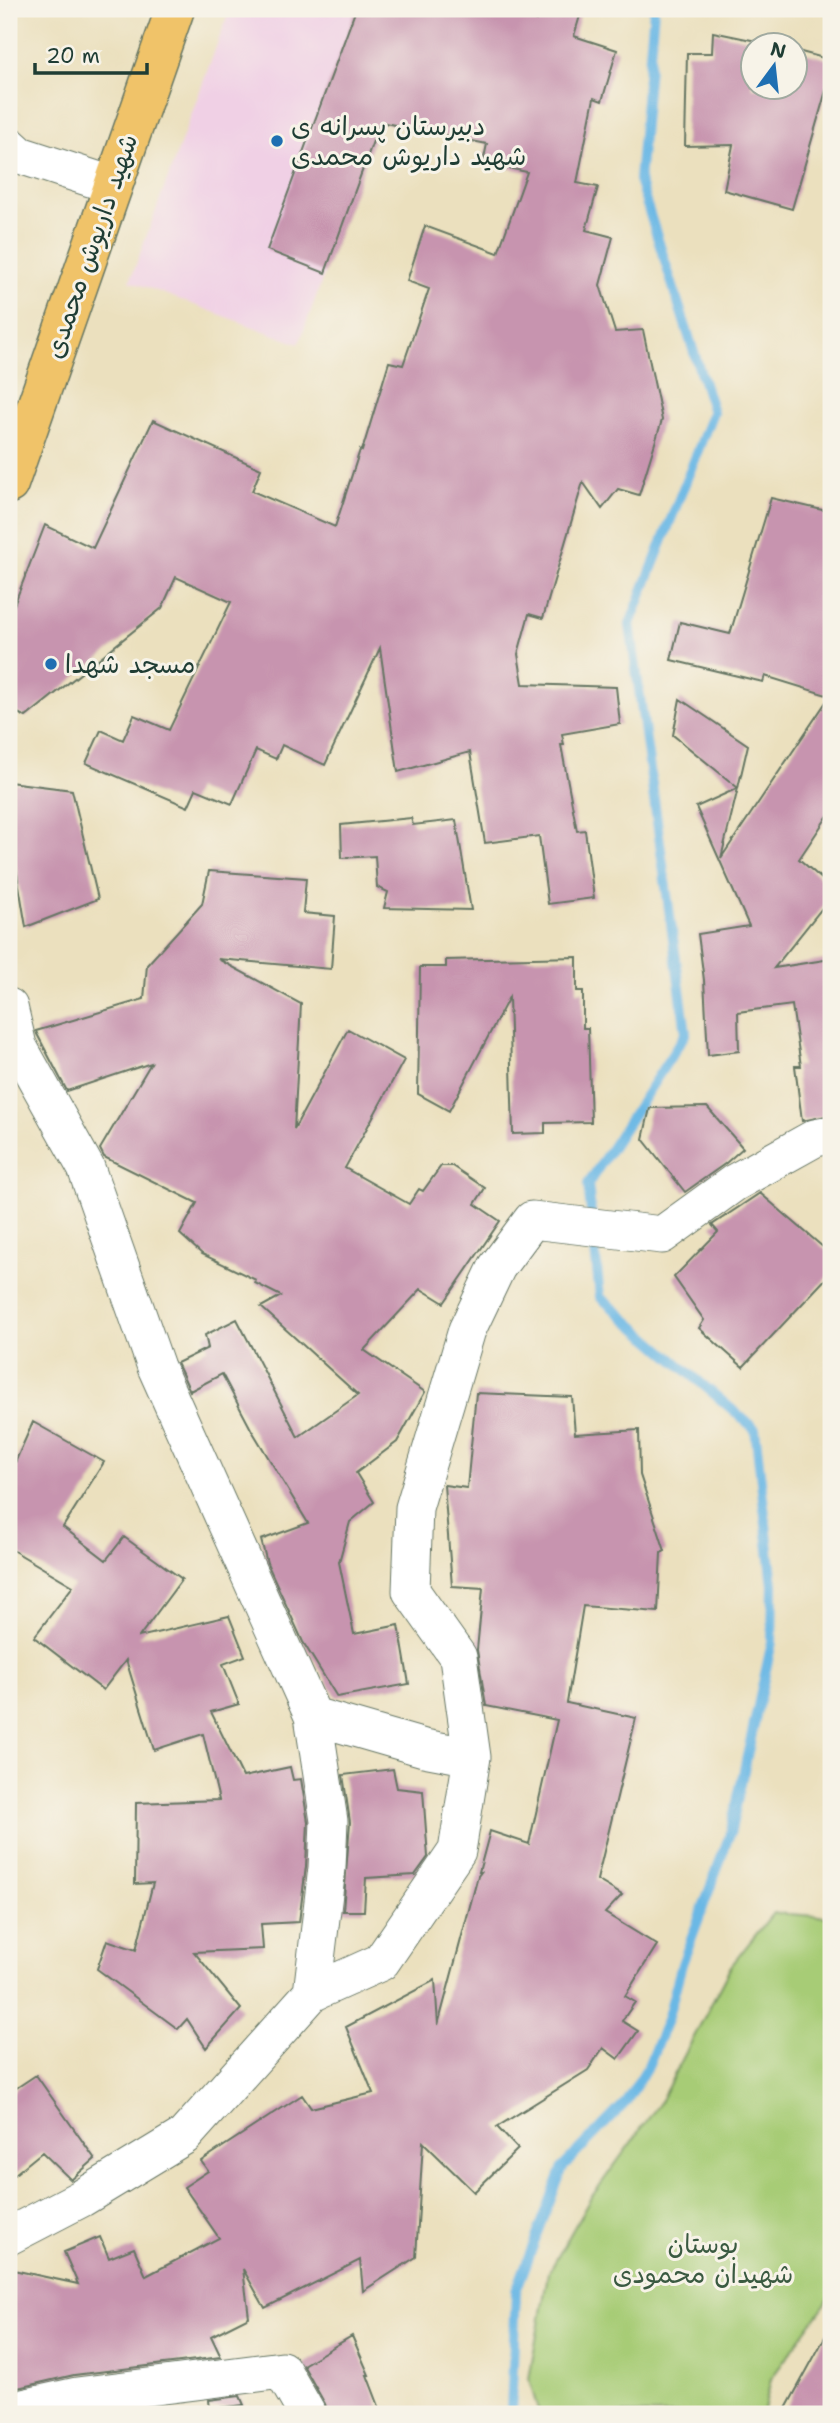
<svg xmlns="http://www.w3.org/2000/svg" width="840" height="2423" font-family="'Shantell Sans','Playpen Sans Arabic',sans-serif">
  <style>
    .built { fill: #f0d0e5 }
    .green { fill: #a7cc76; stroke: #638455; stroke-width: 2 }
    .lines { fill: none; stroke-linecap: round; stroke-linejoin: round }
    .stream { stroke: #6bb8e5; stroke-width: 10 }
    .building { fill: #c794af }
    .minor-casing { stroke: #667664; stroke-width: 39 }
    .primary-casing { stroke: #667664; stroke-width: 41 }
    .minor { stroke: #fff; stroke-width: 37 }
    .primary { stroke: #f0c369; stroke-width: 38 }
    .poi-dot { fill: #1f6fb2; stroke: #f7f3e8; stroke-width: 2.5 }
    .labels { text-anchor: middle; stroke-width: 6; stroke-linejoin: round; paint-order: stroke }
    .poi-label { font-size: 26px; fill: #1f3d34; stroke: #f7f3e8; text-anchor: start }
    .street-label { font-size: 26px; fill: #1f3d34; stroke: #f7f3e8 }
    .park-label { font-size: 26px; fill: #3a5a41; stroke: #f7f3e8 }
  </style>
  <rect width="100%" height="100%" fill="#f7f3e8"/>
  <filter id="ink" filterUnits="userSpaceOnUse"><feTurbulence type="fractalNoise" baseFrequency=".0143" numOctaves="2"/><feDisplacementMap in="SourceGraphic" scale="14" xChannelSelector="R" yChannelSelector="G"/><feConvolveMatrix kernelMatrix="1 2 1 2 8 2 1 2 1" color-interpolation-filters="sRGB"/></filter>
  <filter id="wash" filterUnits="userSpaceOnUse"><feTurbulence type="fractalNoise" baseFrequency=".00686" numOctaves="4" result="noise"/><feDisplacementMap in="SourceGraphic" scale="28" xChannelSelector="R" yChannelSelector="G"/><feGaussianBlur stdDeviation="1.57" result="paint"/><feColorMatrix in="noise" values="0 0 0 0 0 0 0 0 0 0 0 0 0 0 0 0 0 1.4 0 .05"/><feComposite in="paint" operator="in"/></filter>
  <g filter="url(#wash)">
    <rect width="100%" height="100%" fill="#ebe0be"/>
    <path class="built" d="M 230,9 L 420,9 L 299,344 L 130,281 Z"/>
    <path class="green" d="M 773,1913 L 831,1917 L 831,2296 L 771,2379 L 763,2414 L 539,2414 L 529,2379 L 548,2274 L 590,2199 L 659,2104 L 731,1966 Z"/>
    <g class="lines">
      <path class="stream" d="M 511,2414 L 516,2291 L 563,2167 L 626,2102 L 648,2066 L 667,2020 L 682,1964 L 730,1834 L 772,1642 L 773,1585 L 755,1429 L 600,1297 L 588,1184 L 686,1033 L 630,624 L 713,412 L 639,180 L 654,9"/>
    </g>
    <g id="blocks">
      <path class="building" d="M 356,9 L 502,9 L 536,20 L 540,9 L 582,9 L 574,36 L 617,50 L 602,101 L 594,98 L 577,183 L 598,187 L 586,230 L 613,237 L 600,285 L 615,332 L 643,330 L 662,420 L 639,495 L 618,489 L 602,509 L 583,482 L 543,618 L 529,614 L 518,654 L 523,684 L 616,687 L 620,724 L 562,734 L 564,745 L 561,745 L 577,831 L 585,830 L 594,898 L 548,904 L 539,836 L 485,843 L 470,752 L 398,772 L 380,648 L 325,765 L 282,745 L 276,759 L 256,750 L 232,804 L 196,789 L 188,807 L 86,763 L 101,730 L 123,740 L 134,715 L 169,730 L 231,602 L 176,577 L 162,608 L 26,717 L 9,709 L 9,618 L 45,525 L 93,548 L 153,420 L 261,469 L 252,491 L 335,527 L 360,450 L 362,451 L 389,362 L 403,365 L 429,289 L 407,281 L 425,226 L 498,253 L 527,172 L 483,163 L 487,144 L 380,122 L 325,273 L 267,250 Z
        M 713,32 L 781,46 L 752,46 L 752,88 L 794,88 L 794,50 L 831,60 L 831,73 L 792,209 L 724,190 L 733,145 L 685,146 L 687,53 L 712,53 Z
        M 771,498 L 831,512 L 831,811 L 799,859 L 831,887 L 831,897 L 774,968 L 831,959 L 831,1115 L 802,1121 L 795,1066 L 801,1066 L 792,1005 L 738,1012 L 739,1051 L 708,1055 L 704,980 L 698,934 L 749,926 L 696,807 L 738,788 L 721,858 L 830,696 L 765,676 L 763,682 L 671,660 L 680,622 L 730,634 Z
        M 680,699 L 748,745 L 738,788 L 673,735 Z
        M 9,782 L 72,790 L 98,899 L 26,927 L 9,826 Z
        M 411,818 L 413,825 L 456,820 L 471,910 L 384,908 L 388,892 L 377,887 L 375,856 L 342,858 L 341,825 Z
        M 209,871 L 306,878 L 303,913 L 335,916 L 331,969 L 218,959 L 301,1004 L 294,1129 L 348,1029 L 404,1060 L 345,1168 L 409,1204 L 419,1189 L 423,1191 L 441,1166 L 452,1166 L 485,1188 L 475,1204 L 500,1221 L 444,1303 L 421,1289 L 364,1350 L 425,1392 L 397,1442 L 356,1473 L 374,1502 L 350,1522 L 339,1562 L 354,1634 L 399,1625 L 409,1684 L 337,1697 L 303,1642 L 267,1563 L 261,1540 L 308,1523 L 251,1429 L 222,1374 L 190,1391 L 177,1363 L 208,1348 L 205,1335 L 237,1319 L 298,1437 L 358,1395 L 261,1307 L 281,1296 L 255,1283 L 256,1280 L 202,1254 L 180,1234 L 197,1203 L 104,1157 L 100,1149 L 151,1063 L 67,1091 L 37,1034 L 36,1031 L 144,999 L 147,965 L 202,904 Z
        M 577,957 L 577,991 L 583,991 L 583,1028 L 588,1028 L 591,1122 L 545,1123 L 545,1133 L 513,1134 L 509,997 L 449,1111 L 418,1094 L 420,967 L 446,967 L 446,960 Z
        M 707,1107 L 743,1148 L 726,1163 L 685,1192 L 643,1139 L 650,1108 Z
        M 760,1193 L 831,1254 L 831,1273 L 743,1367 L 699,1328 L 704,1320 L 674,1277 L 718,1232 L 712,1225 Z
        M 476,1393 L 572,1397 L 575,1434 L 639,1430 L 640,1475 L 665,1551 L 661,1553 L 658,1612 L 583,1606 L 567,1703 L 636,1718 L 597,1880 L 622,1895 L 605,1913 L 657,1945 L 625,1996 L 635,2002 L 622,2021 L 638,2031 L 618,2059 L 603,2048 L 588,2070 L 497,2127 L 518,2149 L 474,2192 L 423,2142 L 416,2257 L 363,2291 L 360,2260 L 265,2308 L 243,2269 L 249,2317 L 211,2336 L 221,2357 L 74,2375 L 9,2390 L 9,2269 L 78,2284 L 64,2252 L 100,2237 L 109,2258 L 134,2248 L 146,2276 L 219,2238 L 184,2187 L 208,2171 L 201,2161 L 302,2095 L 311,2108 L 373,2093 L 346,2027 L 435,1980 L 438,2025 L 478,1876 L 481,1872 L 479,1872 L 490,1831 L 529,1844 L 557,1720 L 486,1706 L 477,1650 L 483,1588 L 452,1586 L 444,1485 L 467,1488 Z
        M 33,1422 L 104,1462 L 63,1527 L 106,1560 L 124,1537 L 182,1579 L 139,1637 L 229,1616 L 245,1656 L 223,1664 L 239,1704 L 211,1712 L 243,1777 L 290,1767 L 293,1780 L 301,1779 L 308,1822 L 306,1866 L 299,1922 L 261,1924 L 263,1949 L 194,1952 L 241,2009 L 206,2048 L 187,2019 L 178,2029 L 97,1969 L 107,1940 L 136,1950 L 153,1883 L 135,1884 L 136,1803 L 219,1800 L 203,1734 L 154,1750 L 126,1660 L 103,1690 L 34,1637 L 73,1586 L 9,1548 L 9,1476 Z
        M 393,1769 L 397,1788 L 423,1791 L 428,1857 L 415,1875 L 366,1878 L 364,1911 L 343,1911 L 350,1822 L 343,1775 Z
        M 36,2075 L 95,2159 L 71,2180 L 42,2152 L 9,2179 L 9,2093 Z
        M 831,2326 L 831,2414 L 783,2414 Z
        M 352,2336 L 369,2375 L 367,2375 L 382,2414 L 328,2414 L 325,2404 L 303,2365 Z
        M 240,2396 L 244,2405 L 210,2409 L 209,2400 Z"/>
    </g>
  </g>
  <g filter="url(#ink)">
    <use href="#blocks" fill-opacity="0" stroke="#667664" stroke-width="2"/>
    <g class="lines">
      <g class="minor-casing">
        <path id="minor" d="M 9,145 L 20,155 L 112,185
          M 9,1007 L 18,1046 L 86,1168 L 156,1367 L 313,1716 L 424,1748 L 472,1757 L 458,1657 L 411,1591 L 414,1508 L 467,1330 L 497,1267 L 532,1220 L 662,1235 L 734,1183 L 815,1138 L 831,1135
          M 313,1716 L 329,1821 L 327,1868 L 312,1993 L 381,1962 L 457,1851 L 472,1757
          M 9,2236 L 82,2198 L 184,2136 L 312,1993
          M 9,2411 L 77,2396 L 282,2370 L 307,2414"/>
      </g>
      <g class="primary-casing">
        <path id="primary" d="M 9,484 L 175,9"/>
      </g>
      <use href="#minor" class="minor"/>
      <use href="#primary" class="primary"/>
    </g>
  </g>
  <g class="poi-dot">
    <circle cx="277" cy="141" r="7"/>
    <circle cx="51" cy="664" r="7"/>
  </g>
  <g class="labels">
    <g class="poi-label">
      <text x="291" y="135">دبیرستان پسرانه ی<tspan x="291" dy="30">شهید داریوش محمدی</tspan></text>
      <text x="65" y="673">مسجد شهدا</text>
    </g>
    <g class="street-label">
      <text transform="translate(91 246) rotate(-71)" y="9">شهید داریوش محمدی</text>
    </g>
    <g class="park-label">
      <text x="703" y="2253">بوستان<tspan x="703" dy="30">شهیدان محمودی</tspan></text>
    </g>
  </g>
  <rect width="840" height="2423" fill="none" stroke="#f7f3e8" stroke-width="35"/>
  <g transform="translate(774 66) rotate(15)"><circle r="33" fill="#f7f3e8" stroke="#a1aaa0" stroke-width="2"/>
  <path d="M0-5L12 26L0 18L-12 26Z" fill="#1f6fb2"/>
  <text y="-10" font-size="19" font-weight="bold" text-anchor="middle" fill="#1f3d34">N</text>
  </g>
  <path d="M35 63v10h112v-10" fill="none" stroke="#1f3d34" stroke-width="3.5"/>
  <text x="46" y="63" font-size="21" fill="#1f3d34" stroke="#f7f3e8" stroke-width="5" paint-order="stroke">20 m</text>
</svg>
